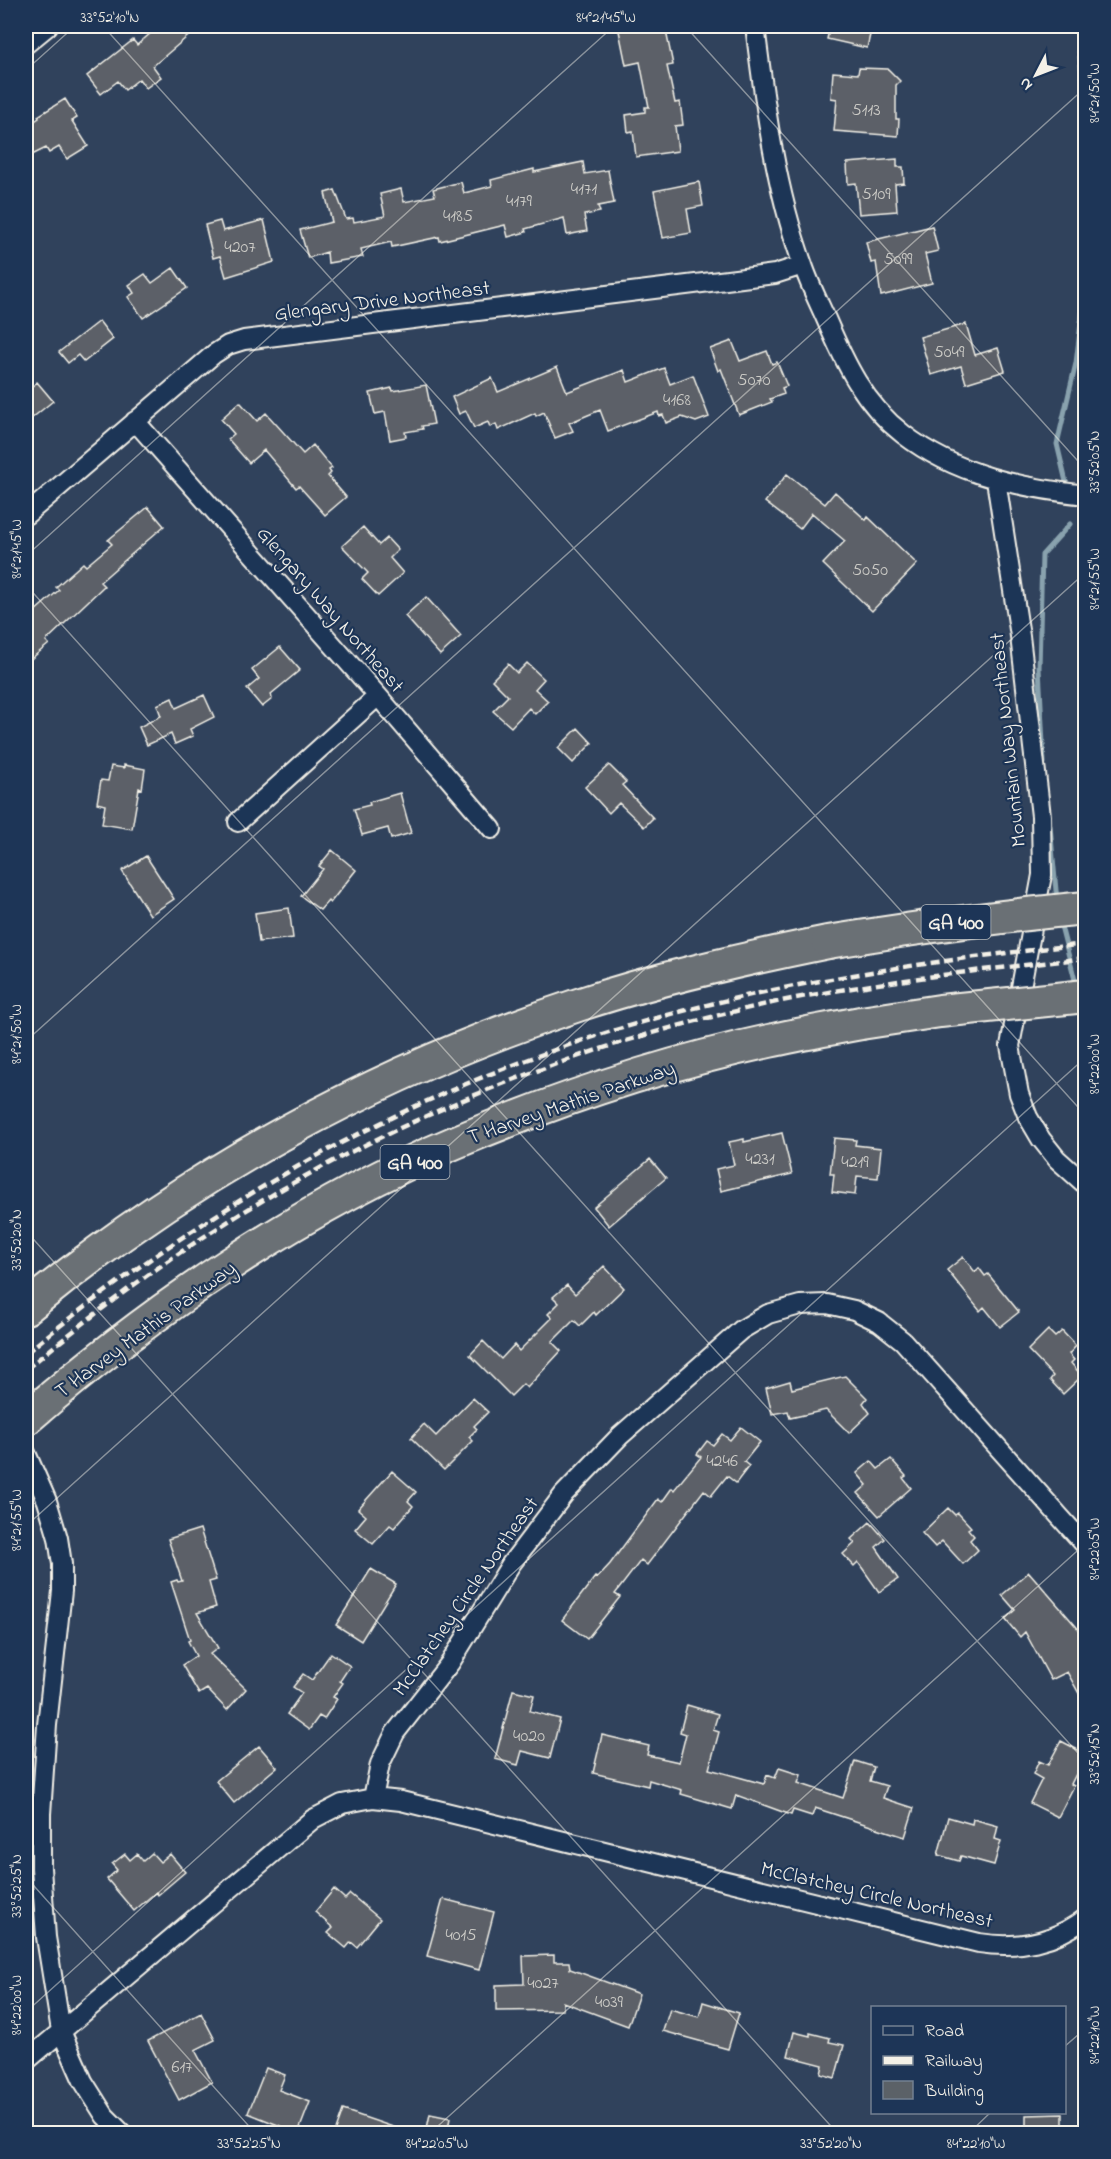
<svg xmlns="http://www.w3.org/2000/svg" width="1111" height="2159" font-family="'Indie Flower',sans-serif">
  <style>
    .lines { fill: none; stroke-linecap: round; stroke-linejoin: round }
    .stream { stroke: #89a2ae; stroke-width: 5 }
    .building { fill: #5b6167; stroke: #f4f1e8; stroke-width: 1.5 }
    .street-casing { stroke: #f4f1e8; stroke-width: 22 }
    .highway-casing { stroke: #f4f1e8; stroke-width: 36 }
    .street { stroke: #1d3557; stroke-width: 18 }
    .highway { stroke: #6b6f75; stroke-width: 32 }
    .rail { stroke: #f4f1e8; stroke-width: 4.5; stroke-dasharray: 9 4.5; stroke-linecap: butt }
    .highway-bridge-casing { stroke: #f4f1e8; stroke-width: 36; stroke-linecap: butt }
    .highway-bridge { stroke: #6b6f75; stroke-width: 32 }
    .ticks { fill: none; stroke: #f4f1e8; stroke-width: 1.5; stroke-opacity: 0.45 }
    .labels { text-anchor: middle; stroke-width: 4.5; stroke-linejoin: round; paint-order: stroke }
    .number-label { font-size: 18px; fill: #cecdc8 }
    .shield { fill: #1d3557; stroke: #b4b9bc; stroke-width: 1.5 }
    .shield-label { font-size: 20px; font-weight: bold; fill: #f4f1e8 }
    .street-label { font-size: 21px; fill: #f4f1e8; stroke: #1d3557 }
    .neatline { fill: none; stroke: #f4f1e8; stroke-width: 2 }
    .ticks-label { font-size: 15px; text-anchor: middle; fill: #f4f1e8 }
  </style>
  <rect width="100%" height="100%" fill="#30425c"/>
  <filter id="ink" filterUnits="userSpaceOnUse"><feTurbulence type="fractalNoise" baseFrequency=".0167" numOctaves="2"/><feDisplacementMap in="SourceGraphic" scale="12" xChannelSelector="R" yChannelSelector="G"/><feConvolveMatrix kernelMatrix="1 2 1 2 8 2 1 2 1" color-interpolation-filters="sRGB"/></filter>
  <g filter="url(#ink)">
    <g class="lines">
      <path class="stream" d="M 1076,26 L 1086,106
        M 1066,482 L 1057,444 L 1076,363 L 1086,282
        M 1044,763 L 1039,668 L 1042,555 L 1070,524
        M 1050,826 L 1057,901
        M 1060,922 L 1077,988"/>
    </g>
    <path class="building" d="M 159,26 L 200,26 L 153,66 L 161,77 L 146,88 L 139,79 L 125,90 L 118,81 L 101,94 L 87,76 L 133,40 L 137,45 Z
      M 618,26 L 665,26 L 673,65 L 667,66 L 675,103 L 680,102 L 683,125 L 675,126 L 678,151 L 636,157 L 633,131 L 628,132 L 626,115 L 645,112 L 645,107 L 649,107 L 640,62 L 626,65 Z
      M 830,26 L 872,26 L 867,48 L 827,39 Z
      M 859,68 L 888,69 L 900,81 L 896,85 L 896,119 L 899,119 L 898,136 L 834,131 L 837,99 L 831,98 L 833,72 L 858,74 Z
      M 65,99 L 77,118 L 72,121 L 88,146 L 67,159 L 59,147 L 49,153 L 46,148 L 26,158 L 26,127 L 39,118 L 38,116 Z
      M 897,159 L 897,167 L 903,167 L 904,183 L 895,184 L 897,211 L 859,214 L 856,183 L 848,184 L 847,163 Z
      M 583,162 L 585,174 L 608,170 L 614,203 L 598,206 L 600,212 L 584,215 L 587,231 L 567,235 L 564,218 L 525,229 L 526,232 L 508,237 L 505,225 L 440,241 L 439,237 L 392,247 L 391,242 L 361,249 L 363,257 L 328,263 L 327,252 L 308,258 L 300,230 L 332,222 L 325,193 L 335,190 L 346,219 L 353,218 L 354,222 L 385,216 L 380,194 L 401,189 L 404,202 L 435,196 L 433,189 L 461,182 L 464,193 L 492,186 L 491,180 L 534,169 L 534,172 Z
      M 699,182 L 703,206 L 687,209 L 691,233 L 663,238 L 654,191 Z
      M 264,220 L 274,262 L 226,277 L 220,256 L 213,258 L 205,225 L 220,221 L 223,231 Z
      M 932,226 L 938,251 L 925,254 L 932,283 L 881,296 L 876,262 L 871,263 L 866,242 Z
      M 173,268 L 187,288 L 143,318 L 128,297 L 134,293 L 129,285 L 145,274 L 152,283 Z
      M 99,321 L 113,339 L 84,362 L 78,355 L 68,363 L 59,352 Z
      M 966,324 L 975,355 L 998,348 L 1005,371 L 966,383 L 961,366 L 931,375 L 920,337 Z
      M 732,341 L 740,361 L 767,351 L 772,364 L 777,362 L 787,386 L 782,388 L 784,394 L 770,399 L 772,402 L 739,415 L 721,369 L 718,371 L 710,349 Z
      M 557,367 L 567,392 L 624,370 L 628,382 L 664,368 L 670,384 L 693,375 L 709,417 L 696,422 L 682,417 L 666,423 L 663,415 L 659,416 L 658,412 L 608,431 L 600,410 L 569,423 L 573,431 L 555,438 L 544,412 L 536,416 L 535,413 L 498,430 L 496,424 L 490,427 L 488,422 L 474,428 L 466,411 L 459,414 L 452,397 L 492,378 L 498,392 Z
      M 37,382 L 53,401 L 26,423 L 26,392 Z
      M 426,385 L 434,424 L 422,426 L 423,429 L 405,432 L 406,437 L 390,440 L 385,412 L 375,414 L 370,393 L 392,388 L 393,391 Z
      M 240,402 L 257,421 L 266,413 L 303,454 L 313,445 L 332,468 L 329,470 L 331,473 L 328,476 L 346,497 L 325,515 L 299,486 L 296,488 L 264,450 L 249,463 L 228,439 L 234,434 L 221,419 Z
      M 787,474 L 825,504 L 835,492 L 866,520 L 868,517 L 917,564 L 872,611 L 823,564 L 845,541 L 812,513 L 800,529 L 765,502 Z
      M 148,507 L 164,526 L 100,582 L 104,586 L 46,641 L 49,644 L 26,663 L 26,619 L 59,590 L 56,587 L 83,563 L 86,566 L 112,544 L 108,540 Z
      M 363,527 L 379,545 L 387,538 L 398,550 L 390,558 L 403,573 L 378,596 L 362,579 L 368,573 L 342,546 Z
      M 426,597 L 461,636 L 440,655 L 405,616 Z
      M 280,647 L 300,670 L 271,694 L 272,699 L 262,707 L 247,689 L 259,679 L 252,670 Z
      M 527,663 L 544,679 L 535,689 L 548,701 L 535,714 L 529,708 L 511,727 L 493,711 L 508,696 L 492,680 L 508,664 L 517,673 Z
      M 204,695 L 214,717 L 190,729 L 193,736 L 175,744 L 171,734 L 147,745 L 139,727 L 161,716 L 157,705 L 172,698 L 176,708 Z
      M 578,728 L 592,743 L 573,763 L 558,748 Z
      M 124,765 L 145,769 L 142,789 L 139,788 L 132,829 L 102,824 L 105,805 L 97,803 L 101,780 L 108,781 L 111,766 L 124,768 Z
      M 609,765 L 626,782 L 622,785 L 653,818 L 644,827 L 619,803 L 609,813 L 585,787 Z
      M 400,793 L 411,833 L 391,839 L 388,828 L 362,835 L 354,809 L 370,805 L 369,802 Z
      M 332,850 L 356,870 L 330,903 L 328,901 L 320,910 L 301,896 L 323,869 L 319,866 Z
      M 146,856 L 174,899 L 150,915 L 122,871 Z
      M 289,908 L 293,938 L 259,942 L 255,913 Z
      M 782,1133 L 792,1174 L 721,1191 L 716,1169 L 734,1165 L 729,1142 L 744,1139 L 744,1142 Z
      M 834,1138 L 856,1140 L 855,1145 L 881,1148 L 878,1178 L 857,1176 L 855,1195 L 832,1192 L 834,1174 L 830,1174 Z
      M 650,1159 L 666,1178 L 609,1226 L 594,1207 Z
      M 963,1257 L 975,1272 L 979,1268 L 985,1276 L 988,1274 L 1019,1312 L 1000,1327 L 984,1307 L 980,1311 L 947,1270 Z
      M 604,1266 L 624,1288 L 596,1315 L 594,1312 L 580,1326 L 574,1320 L 552,1342 L 561,1351 L 527,1388 L 523,1384 L 511,1396 L 470,1355 L 483,1341 L 501,1359 L 514,1345 L 519,1351 L 552,1318 L 548,1314 L 559,1303 L 553,1297 L 567,1285 L 575,1294 Z
      M 1048,1330 L 1055,1337 L 1062,1331 L 1076,1346 L 1069,1354 L 1074,1360 L 1071,1363 L 1082,1376 L 1063,1394 L 1050,1380 L 1053,1376 L 1028,1350 Z
      M 845,1376 L 867,1398 L 863,1403 L 870,1413 L 849,1433 L 826,1410 L 790,1418 L 788,1411 L 772,1414 L 766,1388 L 790,1381 L 792,1389 Z
      M 473,1398 L 488,1412 L 474,1426 L 477,1429 L 469,1437 L 473,1441 L 444,1470 L 411,1438 L 424,1424 L 436,1436 Z
      M 741,1427 L 760,1442 L 744,1462 L 749,1466 L 736,1483 L 727,1476 L 711,1496 L 704,1490 L 647,1565 L 641,1560 L 615,1594 L 620,1597 L 587,1639 L 562,1620 L 595,1577 L 597,1578 L 610,1564 L 658,1499 L 662,1502 L 672,1488 L 674,1490 L 701,1457 L 697,1454 L 707,1441 L 713,1445 L 722,1434 L 730,1440 Z
      M 891,1459 L 906,1476 L 903,1478 L 911,1488 L 879,1516 L 858,1493 L 867,1485 L 857,1473 L 871,1461 L 878,1469 Z
      M 392,1471 L 416,1492 L 408,1501 L 413,1506 L 394,1528 L 390,1525 L 373,1544 L 355,1529 L 366,1516 L 358,1509 Z
      M 948,1508 L 955,1515 L 958,1513 L 971,1527 L 968,1529 L 974,1536 L 970,1540 L 978,1550 L 963,1564 L 942,1541 L 935,1547 L 922,1533 Z
      M 870,1522 L 885,1539 L 876,1547 L 898,1579 L 879,1592 L 858,1562 L 854,1566 L 843,1554 L 855,1543 L 851,1539 Z
      M 200,1529 L 216,1580 L 209,1582 L 216,1607 L 197,1613 L 218,1648 L 210,1654 L 246,1689 L 227,1710 L 207,1689 L 199,1694 L 182,1665 L 196,1656 L 188,1641 L 190,1640 L 171,1582 L 177,1580 L 178,1582 L 182,1581 L 168,1539 Z
      M 371,1569 L 396,1584 L 361,1641 L 336,1625 Z
      M 1029,1572 L 1081,1632 L 1086,1640 L 1086,1706 L 1067,1672 L 1051,1680 L 1025,1632 L 1020,1637 L 1005,1619 L 1015,1610 L 1002,1595 Z
      M 331,1653 L 350,1666 L 340,1681 L 343,1683 L 333,1697 L 337,1699 L 324,1719 L 319,1716 L 309,1730 L 287,1714 L 302,1693 L 293,1687 L 303,1674 L 312,1680 Z
      M 513,1690 L 534,1695 L 530,1711 L 560,1719 L 550,1758 L 522,1751 L 518,1765 L 495,1759 Z
      M 687,1705 L 718,1714 L 713,1730 L 719,1732 L 709,1769 L 764,1784 L 767,1775 L 775,1778 L 779,1768 L 801,1775 L 798,1783 L 843,1798 L 855,1761 L 874,1767 L 870,1781 L 887,1786 L 883,1798 L 914,1808 L 905,1837 L 815,1808 L 812,1816 L 793,1810 L 791,1815 L 736,1795 L 732,1809 L 681,1794 L 682,1790 L 649,1780 L 648,1786 L 593,1773 L 602,1735 L 649,1746 L 647,1755 L 679,1762 L 686,1734 L 680,1732 Z
      M 1061,1741 L 1086,1754 L 1071,1784 L 1074,1786 L 1058,1817 L 1030,1803 L 1042,1779 L 1033,1774 L 1039,1761 L 1048,1765 Z
      M 259,1746 L 277,1767 L 234,1803 L 216,1781 Z
      M 948,1817 L 972,1824 L 973,1819 L 998,1826 L 995,1839 L 1001,1841 L 994,1865 L 961,1856 L 959,1861 L 938,1855 Z
      M 152,1853 L 160,1862 L 170,1854 L 185,1872 L 158,1895 L 156,1892 L 134,1911 L 107,1879 L 117,1870 L 112,1864 L 125,1854 L 130,1860 L 137,1854 L 143,1861 Z
      M 334,1889 L 345,1899 L 350,1894 L 380,1919 L 357,1947 L 351,1942 L 346,1948 L 328,1933 L 333,1928 L 315,1912 Z
      M 443,1899 L 494,1912 L 479,1970 L 427,1956 Z
      M 554,1955 L 554,1962 L 569,1962 L 570,1969 L 639,1994 L 628,2026 L 563,2002 L 563,2010 L 496,2011 L 496,1985 L 524,1984 L 523,1956 Z
      M 703,2002 L 739,2013 L 728,2049 L 663,2031 L 670,2009 L 699,2017 Z
      M 201,2013 L 215,2040 L 195,2050 L 212,2082 L 179,2100 L 148,2041 Z
      M 794,2032 L 810,2036 L 810,2033 L 830,2038 L 829,2042 L 844,2045 L 835,2078 L 821,2074 L 823,2065 L 788,2056 Z
      M 266,2068 L 285,2075 L 279,2090 L 310,2102 L 298,2133 L 248,2113 Z
      M 343,2110 L 405,2131 L 405,2133 L 335,2133 Z
      M 430,2114 L 450,2118 L 447,2133 L 426,2133 Z
      M 1063,2114 L 1063,2133 L 1026,2133 L 1026,2115 Z"/>
    <g class="lines">
      <g class="street-casing">
        <path id="street" d="M 755,26 C 765,106 775,188 803,265 C 809,283 818,301 826,319 C 845,363 864,404 903,434 C 956,475 1021,488 1086,495
          M 26,44 L 48,26
          M 135,421 L 378,696 L 492,829
          M 996,480 L 1020,636 L 1041,816 L 1042,875 L 1010,1046 L 1019,1094 L 1028,1117 L 1041,1139 L 1057,1159 L 1086,1185
          M 26,515 L 214,354 L 228,345 L 244,340 L 775,274 L 803,265
          M 238,822 L 378,696
          M 26,1453 L 47,1501 L 58,1538 L 62,1564 L 62,1591 L 47,1725 L 41,1814 L 41,1868 L 46,1937 L 61,2031 L 83,2081 L 105,2116 L 123,2134
          M 1086,1546 L 903,1341 L 879,1322 L 854,1310 L 827,1304 L 800,1305 L 768,1314 L 741,1330 L 620,1436 L 564,1494 L 511,1564 L 450,1663 L 395,1733 L 380,1764 L 373,1798 L 401,1801 L 979,1943 C 1017,1949 1055,1942 1086,1918
          M 26,2061 L 313,1819 L 342,1804 L 373,1798"/>
      </g>
      <g class="highway-casing">
        <path id="highway" d="M 26,1308 C 189,1174 377,1071 578,1005 C 659,978 744,959 828,942
          M 26,1419 C 150,1311 303,1206 456,1142 C 556,1100 662,1064 769,1041 C 799,1034 830,1029 861,1023"/>
      </g>
      <use href="#street" class="street"/>
      <use href="#highway" class="highway"/>
      <path class="rail" d="M 26,1353 C 194,1216 382,1105 590,1038 C 750,986 918,962 1086,944
        M 26,1369 C 65,1338 104,1306 145,1277 C 328,1146 539,1055 758,1006 C 866,982 976,971 1086,958"/>
      <g class="highway-bridge-casing">
        <path id="highway-bridge" d="M 828,942 C 914,928 999,916 1086,908
          M 861,1023 L 940,1011 L 1086,996"/>
      </g>
      <use href="#highway-bridge" class="highway-bridge"/>
    </g>
  </g>
  <path class="ticks" d="M 103,26 L 1086,1116M 685,26 L 1086,470M 26,70 L 75,26M 26,556 L 614,26M 26,585 L 1086,1762M 26,1041 L 1086,87M 26,1231 L 838,2134M 26,1526 L 1086,572M 26,1877 L 256,2134M 26,2012 L 1086,1057M 1064,2047 L 1086,2028M 429,2134 L 1086,1543M 968,2134 L 991,2112"/>
  <g class="labels">
    <g class="number-label">
      <text x="866" y="115">5113</text>
      <text x="584" y="194">4171</text>
      <text x="876" y="199">5109</text>
      <text x="519" y="206">4179</text>
      <text x="458" y="221">4185</text>
      <text x="240" y="252">4207</text>
      <text x="898" y="264">5099</text>
      <text x="949" y="357">5049</text>
      <text x="754" y="385">5070</text>
      <text x="677" y="405">4168</text>
      <text x="870" y="575">5050</text>
      <text x="760" y="1164">4231</text>
      <text x="855" y="1167">4219</text>
      <text x="722" y="1466">4246</text>
      <text x="529" y="1741">4020</text>
      <text x="461" y="1940">4015</text>
      <text x="543" y="1988">4027</text>
      <text x="609" y="2007">4039</text>
      <text x="182" y="2072">617</text>
    </g>
    <g class="shield">
      <rect x="921.5" y="905" width="69" height="34" rx="4.5"/>
      <rect x="380.5" y="1145" width="69" height="34" rx="4.5"/>
    </g>
    <g class="shield-label">
      <text x="956" y="929">GA 400</text>
      <text x="415" y="1169">GA 400</text>
    </g>
    <g class="street-label">
      <text transform="translate(382 300) rotate(-7)" y="7">Glengary Drive Northeast</text>
      <text transform="translate(331 609) rotate(49)" y="7">Glengary Way Northeast</text>
      <text transform="translate(1007 740) rotate(-96)" y="7">Mountain Way Northeast</text>
      <text transform="translate(571 1102) rotate(-19)" y="7">T Harvey Mathis Parkway</text>
      <text transform="translate(145 1329) rotate(-36)" y="7">T Harvey Mathis Parkway</text>
      <text transform="translate(465 1596) rotate(-55)" y="7">McClatchey Circle Northeast</text>
      <text transform="translate(877 1894) rotate(13)" y="7">McClatchey Circle Northeast</text>
    </g>
  </g>
  <rect width="1111" height="2159" fill="none" stroke="#1d3557" stroke-width="66"/>
  <rect x="871" y="2006" width="195" height="108" fill="#1d3557" stroke="#738091" stroke-width="1.5"/>
  <rect x="883" y="2026" width="30" height="9" fill="#1d3557" stroke="#738091" stroke-width="1.5"/>
  <text x="925" y="2036" font-size="18" fill="#f4f1e8">Road</text>
  <rect x="883" y="2056" width="30" height="9" fill="#f4f1e8" stroke="#738091" stroke-width="1.5"/>
  <text x="925" y="2066" font-size="18" fill="#f4f1e8">Railway</text>
  <rect x="883" y="2081" width="30" height="18" fill="#5b6167" stroke="#738091" stroke-width="1.5"/>
  <text x="925" y="2096" font-size="18" fill="#f4f1e8">Building</text>
  <g transform="translate(1036 75) rotate(228)" stroke="#1d3557" stroke-width="4.5" paint-order="stroke">
  <path d="M0-4.5L10 22L0 15L-10 22Z" fill="#f4f1e8"/>
  <text y="-9" font-size="16" font-weight="bold" text-anchor="middle" fill="#f4f1e8">N</text>
  </g>
  <rect x="33" y="33" width="1045" height="2093" class="neatline"/>
  <g class="ticks-label">
    <text x="110" y="22">33°52'10"N</text>
    <text x="606" y="22">84°21'45"W</text>
    <text transform="translate(1094 93) rotate(-90)" y="5">84°21'50"W</text>
    <text transform="translate(1094 462) rotate(-90)" y="5">33°52'05"N</text>
    <text transform="translate(16 549) rotate(-90)" y="5">84°21'45"W</text>
    <text transform="translate(1094 579) rotate(-90)" y="5">84°21'55"W</text>
    <text transform="translate(16 1034) rotate(-90)" y="5">84°21'50"W</text>
    <text transform="translate(1094 1064) rotate(-90)" y="5">84°22'00"W</text>
    <text transform="translate(16 1240) rotate(-90)" y="5">33°52'20"N</text>
    <text transform="translate(16 1520) rotate(-90)" y="5">84°21'55"W</text>
    <text transform="translate(1094 1549) rotate(-90)" y="5">84°22'05"W</text>
    <text transform="translate(1094 1754) rotate(-90)" y="5">33°52'15"N</text>
    <text transform="translate(16 1886) rotate(-90)" y="5">33°52'25"N</text>
    <text transform="translate(16 2005) rotate(-90)" y="5">84°22'00"W</text>
    <text transform="translate(1094 2035) rotate(-90)" y="5">84°22'10"W</text>
    <text x="249" y="2148">33°52'25"N</text>
    <text x="437" y="2148">84°22'05"W</text>
    <text x="831" y="2148">33°52'20"N</text>
    <text x="976" y="2148">84°22'10"W</text>
  </g>
</svg>
